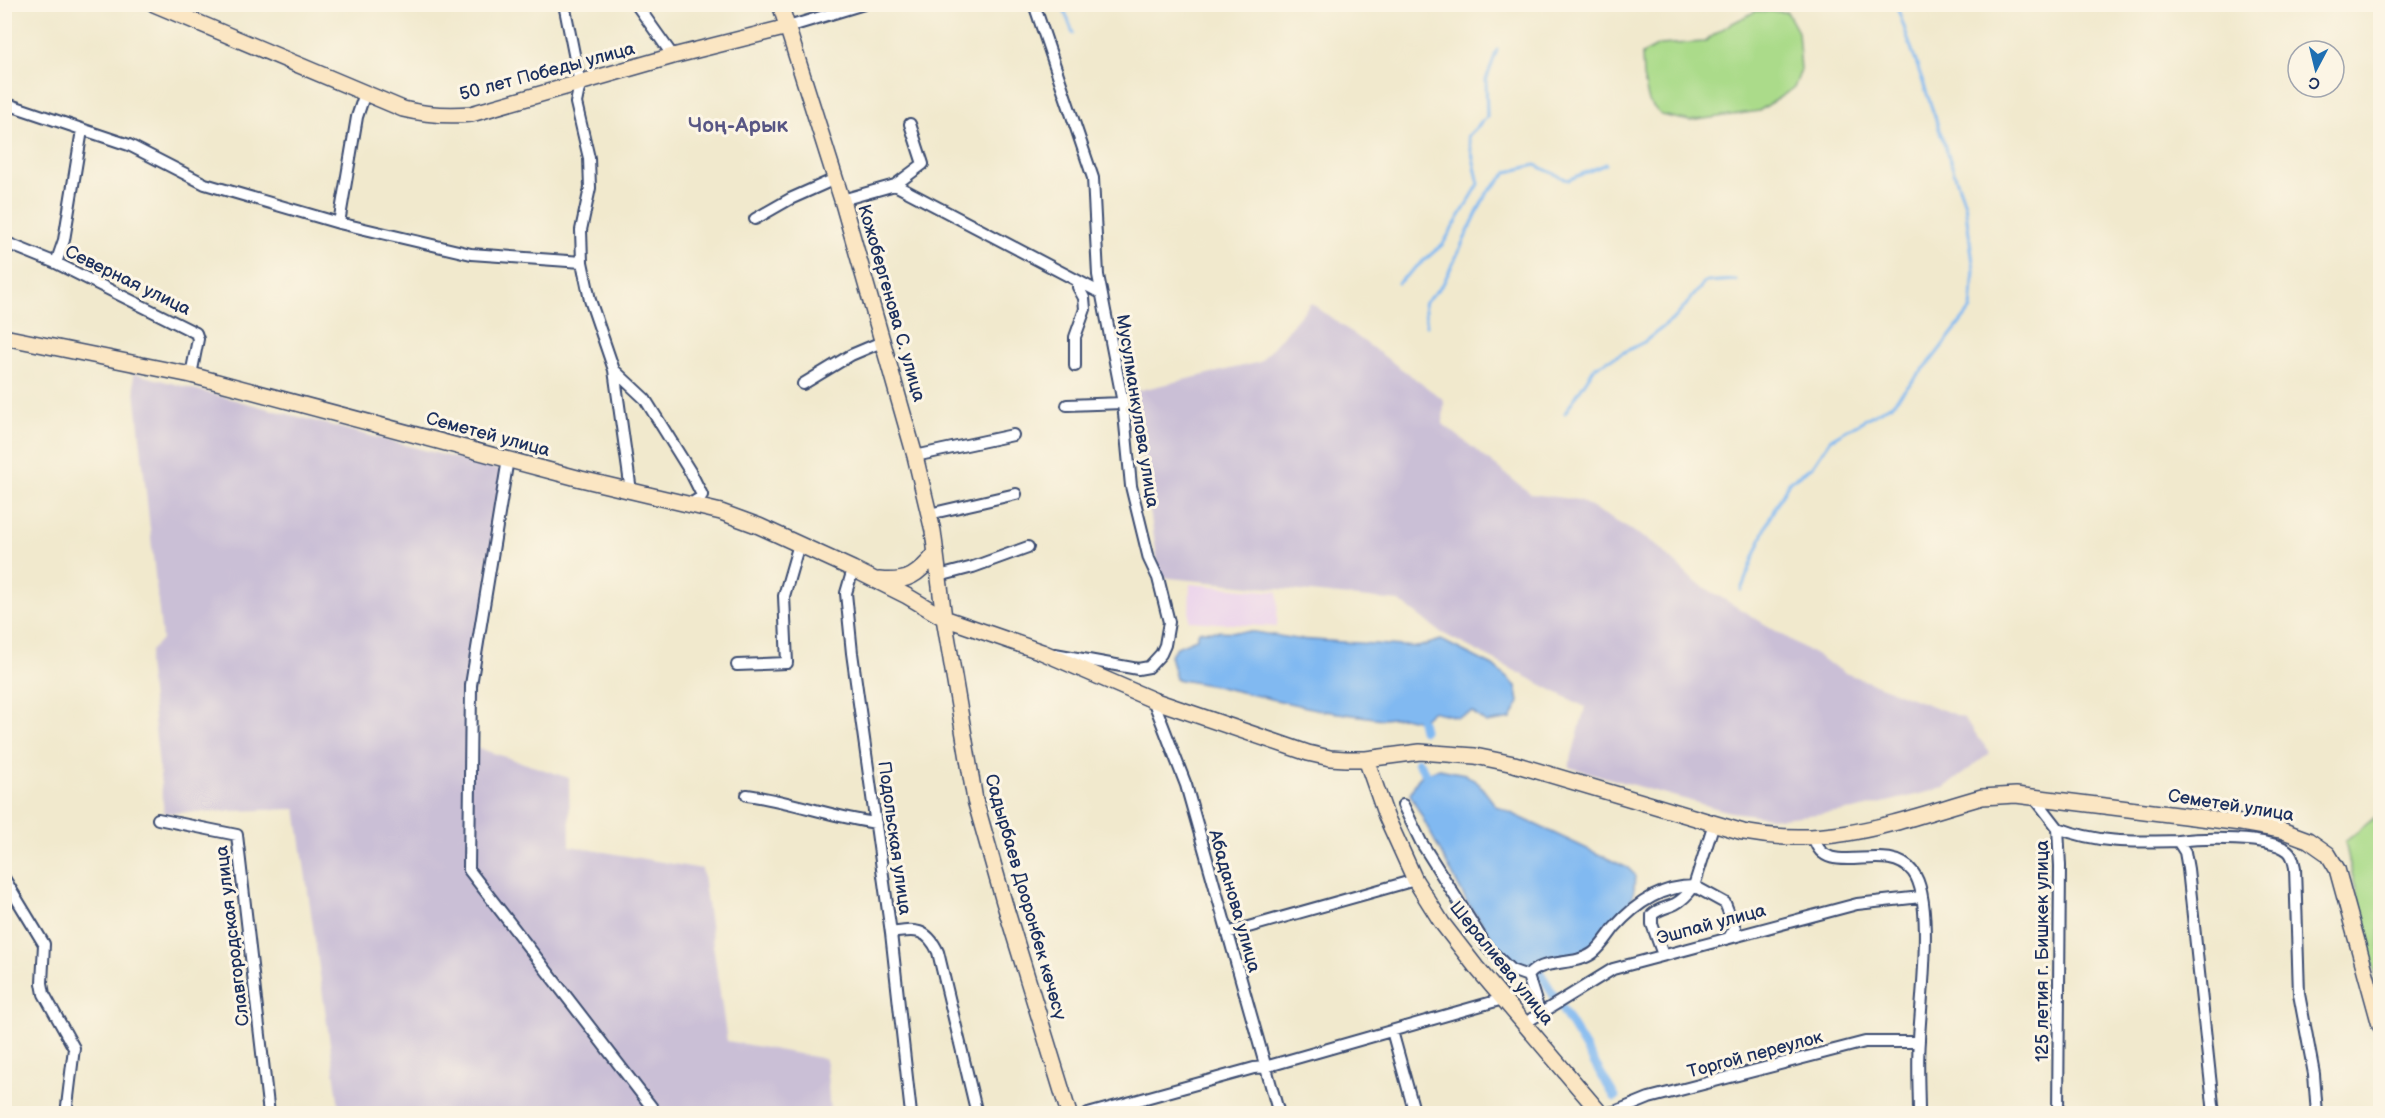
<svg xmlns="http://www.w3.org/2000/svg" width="2385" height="1118" font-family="'Balsamiq Sans',sans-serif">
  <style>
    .built { fill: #ead1ec }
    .industrial { fill: #cabfd6 }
    .green { fill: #abdb8a; stroke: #638574; stroke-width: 1.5 }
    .water { fill: #81b9f1; stroke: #4e74a8; stroke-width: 1.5 }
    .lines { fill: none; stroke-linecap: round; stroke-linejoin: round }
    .stream { stroke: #81b9f1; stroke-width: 3 }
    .canal { stroke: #81b9f1; stroke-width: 9 }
    .street-casing { stroke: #3b4b6f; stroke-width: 14 }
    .secondary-casing { stroke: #3b4b6f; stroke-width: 18 }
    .street { stroke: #fff; stroke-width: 10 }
    .secondary { stroke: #fbe6c3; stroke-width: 15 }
    .labels { text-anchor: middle; stroke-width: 6; stroke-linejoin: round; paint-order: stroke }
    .street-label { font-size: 18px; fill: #1b2f5e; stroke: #fcf5e5 }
    .quarter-label { font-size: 21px; font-weight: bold; fill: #585684; stroke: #fcf5e5 }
  </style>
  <rect width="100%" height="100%" fill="#fcf5e5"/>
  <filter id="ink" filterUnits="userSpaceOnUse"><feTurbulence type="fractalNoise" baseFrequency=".0167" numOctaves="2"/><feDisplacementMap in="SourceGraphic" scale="12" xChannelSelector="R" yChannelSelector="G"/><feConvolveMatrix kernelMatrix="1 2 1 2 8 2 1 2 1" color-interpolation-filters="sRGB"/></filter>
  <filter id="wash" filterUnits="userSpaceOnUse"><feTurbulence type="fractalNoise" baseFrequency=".008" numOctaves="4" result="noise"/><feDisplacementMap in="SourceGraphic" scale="24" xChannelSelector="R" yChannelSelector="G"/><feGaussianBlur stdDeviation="1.35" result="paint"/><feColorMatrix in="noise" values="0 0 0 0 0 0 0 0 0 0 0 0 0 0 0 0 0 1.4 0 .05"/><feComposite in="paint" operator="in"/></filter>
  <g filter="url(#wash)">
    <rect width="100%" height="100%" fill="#f1e9cd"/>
    <path class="built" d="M 1190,584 L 1278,592 L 1277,627 L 1189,621 Z"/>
    <path class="industrial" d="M 1311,303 L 1444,400 L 1443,424 L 1531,494 L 1579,500 L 1655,544 L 1694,581 L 1845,673 L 1964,718 L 1990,753 L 1944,788 L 1854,810 L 1781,818 L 1730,812 L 1569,767 L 1585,707 L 1442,633 L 1399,601 L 1160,577 L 1132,392 L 1260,362 Z
      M 133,373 L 507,472 L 466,744 L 569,778 L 570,846 L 702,869 L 727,1041 L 826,1059 L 830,1113 L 340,1113 L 296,809 L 164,813 L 148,663 L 151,651 L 162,639 Z"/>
    <path class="green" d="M 1756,11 L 1787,12 L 1798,32 L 1801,70 L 1794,88 L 1759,111 L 1690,121 L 1661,115 L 1649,102 L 1643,77 L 1642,54 L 1659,45 L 1704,42 L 1727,26 Z
      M 2380,813 L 2380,998 L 2345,842 Z"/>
    <path class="water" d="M 1199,631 L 1255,632 L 1297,639 L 1418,647 L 1441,640 L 1493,666 L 1516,686 L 1519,702 L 1511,719 L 1486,723 L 1472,712 L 1457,717 L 1432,711 L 1421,721 L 1403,717 L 1382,719 L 1324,711 L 1215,686 L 1176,679 L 1170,655 L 1177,647 L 1196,639 Z
      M 1439,769 L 1465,774 L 1479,784 L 1496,806 L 1628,868 L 1635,875 C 1634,882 1635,891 1632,898 C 1625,916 1598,950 1579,956 C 1562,963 1542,960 1524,969 L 1510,962 L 1467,902 L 1410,794 C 1418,776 1420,774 1439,769 Z"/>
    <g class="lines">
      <path class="stream" d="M 1062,4 L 1073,33
        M 1398,283 L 1443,244 L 1479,184 L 1468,136 L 1487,117 L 1486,80 L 1497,50
        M 1427,326 L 1424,304 L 1443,284 L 1486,194 L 1508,172 L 1535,165 L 1568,180 L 1606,164
        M 1565,413 L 1595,367 L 1644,342 L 1676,317 L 1705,282 L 1736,280
        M 1741,590 L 1770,517 L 1789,482 L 1813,466 L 1831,439 L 1892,404 L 1930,362 L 1971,309 L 1974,270 L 1965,204 L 1896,4"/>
      <path class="canal" d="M 1421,721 L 1423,730
        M 1418,762 L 1432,783
        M 1539,971 L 1615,1097"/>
    </g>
  </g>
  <g filter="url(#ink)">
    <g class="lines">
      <g class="street-casing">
        <path id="street" d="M 564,4 L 580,84 L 576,103 L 589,158 L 590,188 L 581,230 L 582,262 L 590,300 L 614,370 L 631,491
          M 636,4 L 673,56
          M 1034,4 L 1093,178 L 1098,275 L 1123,403 L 1131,486 L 1149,559 L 1158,578 L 1169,622 L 1165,645 L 1161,654 L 1149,667 L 1138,669 L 1055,654
          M 788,27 L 864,4
          M 4,103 L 129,145 L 205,184 L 339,223 L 471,254 L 582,262
          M 895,185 L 923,164 L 910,124
          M 842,200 L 895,185 L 1101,293
          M 755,219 L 790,199 L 835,179
          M 339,223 L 357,117 L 365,93
          M 4,242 L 56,263 L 196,333 L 198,339 L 191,375
          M 56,263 L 64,240 L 82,130
          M 1075,366 L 1075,337 L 1085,309 L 1084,298 L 1078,287 L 1078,281
          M 614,370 L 645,399 L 691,473 L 702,495 L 700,498 L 695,501 L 693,505
          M 803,384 L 851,355 L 884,341
          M 1067,405 L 1123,403
          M 915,456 L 1013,435
          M 508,459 L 471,685 L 469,870 L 657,1114
          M 929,514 L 1016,494
          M 853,569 L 846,593 L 852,653 L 891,933 L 911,1114
          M 939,576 L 973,567 L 1028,547
          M 737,665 L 787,663 L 784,596 L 799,544
          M 1153,700 L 1186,785 L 1279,1114
          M 747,795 C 791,801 832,817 876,823
          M 2034,797 L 2058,828 L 2060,866 L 2058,1114
          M 1403,805 L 1421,842 L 1487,947 L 1511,970 L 1528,976 L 1540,1014
          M 158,819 L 237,835 L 269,1114
          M 2058,828 C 2100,844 2134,842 2178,841 L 2185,852 L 2188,869 L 2214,1114
          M 1814,838 C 1825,882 1886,838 1913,872 C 1935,900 1920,1004 1919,1040 C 1917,1064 1919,1089 1919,1114
          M 2178,841 C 2202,838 2270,836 2288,851 C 2293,855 2294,863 2295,868 L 2299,994 L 2314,1074 L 2317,1114
          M 4,878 L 44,944 L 42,983 L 44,994 L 74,1048 L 66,1114
          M 891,933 C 915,929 927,928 938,952 L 977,1114
          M 1227,933 L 1415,880
          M 1663,955 L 1652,924 L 1652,915 C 1659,908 1667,908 1675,904 C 1683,900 1689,893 1694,886 L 1725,903 L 1735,928 L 1730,936
          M 1528,976 C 1541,958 1574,967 1593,953 C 1601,947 1608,936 1614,928 C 1635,904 1661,886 1694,886 L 1714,823
          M 1525,1023 L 1613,969 L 1857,904 L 1921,897
          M 1392,1031 L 1415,1114
          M 1088,1114 L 1254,1068 L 1265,1067 L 1503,999
          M 1603,1114 L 1617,1111 L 1649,1098 L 1865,1042 L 1918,1042"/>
      </g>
      <g class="secondary-casing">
        <path id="secondary" d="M 154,4 L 403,109 C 427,115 447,116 471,114 L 673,56 L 788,27
          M 780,4 L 842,200 L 915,456 L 933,531 L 944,618 L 975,800 L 1004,902 L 1069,1114
          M 4,337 L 191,375 L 581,479 L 721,512 L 759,526 L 853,569 L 907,596 L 944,618 L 1042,652 L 1153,700 L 1308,753 L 1330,758 L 1346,759 L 1366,759 L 1420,752 L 1475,756 L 1514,764 L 1743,832 C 1834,849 1897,821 1982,797 L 2016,795 L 2241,823 L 2281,830 L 2308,840 L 2328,854 L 2337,869 L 2380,1025
          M 879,580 C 908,583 918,575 936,553
          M 1366,759 L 1386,816 L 1415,880 L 1442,923 L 1476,967 L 1601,1114"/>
      </g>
      <use href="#street" class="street"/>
      <use href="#secondary" class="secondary"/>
    </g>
  </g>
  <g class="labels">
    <g class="street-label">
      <text transform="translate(547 71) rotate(-15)" y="6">50 лет Победы улица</text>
      <text transform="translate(128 280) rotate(26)" y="6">Северная улица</text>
      <text transform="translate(892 303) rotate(74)" y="6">Кожобергенова С. улица</text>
      <text transform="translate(1138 411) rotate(81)" y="6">Мусулманкулова улица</text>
      <text transform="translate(488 434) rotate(15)" y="6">Семетей улица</text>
      <text transform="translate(2231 805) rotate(9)" y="6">Семетей улица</text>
      <text transform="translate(895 838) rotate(82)" y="6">Подольская улица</text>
      <text transform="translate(1026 897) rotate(74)" y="6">Садырбаев Дооронбек көчөсү</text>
      <text transform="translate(1235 901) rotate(74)" y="6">Абаданова улица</text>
      <text transform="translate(1711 924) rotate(-15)" y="6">Эшпай улица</text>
      <text transform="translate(232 936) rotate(-97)" y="6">Славгородская улица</text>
      <text transform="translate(2042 951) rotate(-90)" y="6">125 летия г. Бишкек улица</text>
      <text transform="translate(1502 963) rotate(51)" y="6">Шералиева улица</text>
      <text transform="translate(1755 1054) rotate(-15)" y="6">Торгой переулок</text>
    </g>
    <g class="quarter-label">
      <text x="738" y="132">Чоң-Арык</text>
    </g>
  </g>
  <rect width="2385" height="1118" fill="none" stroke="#fcf5e5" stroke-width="24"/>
  <g transform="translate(2316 69) rotate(187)"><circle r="28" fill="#fcf5e5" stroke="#a2a6af" stroke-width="1.5"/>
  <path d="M0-4.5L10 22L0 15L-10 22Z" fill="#1f6fb2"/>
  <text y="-9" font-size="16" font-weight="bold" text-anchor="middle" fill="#1b2f5e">С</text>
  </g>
</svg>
